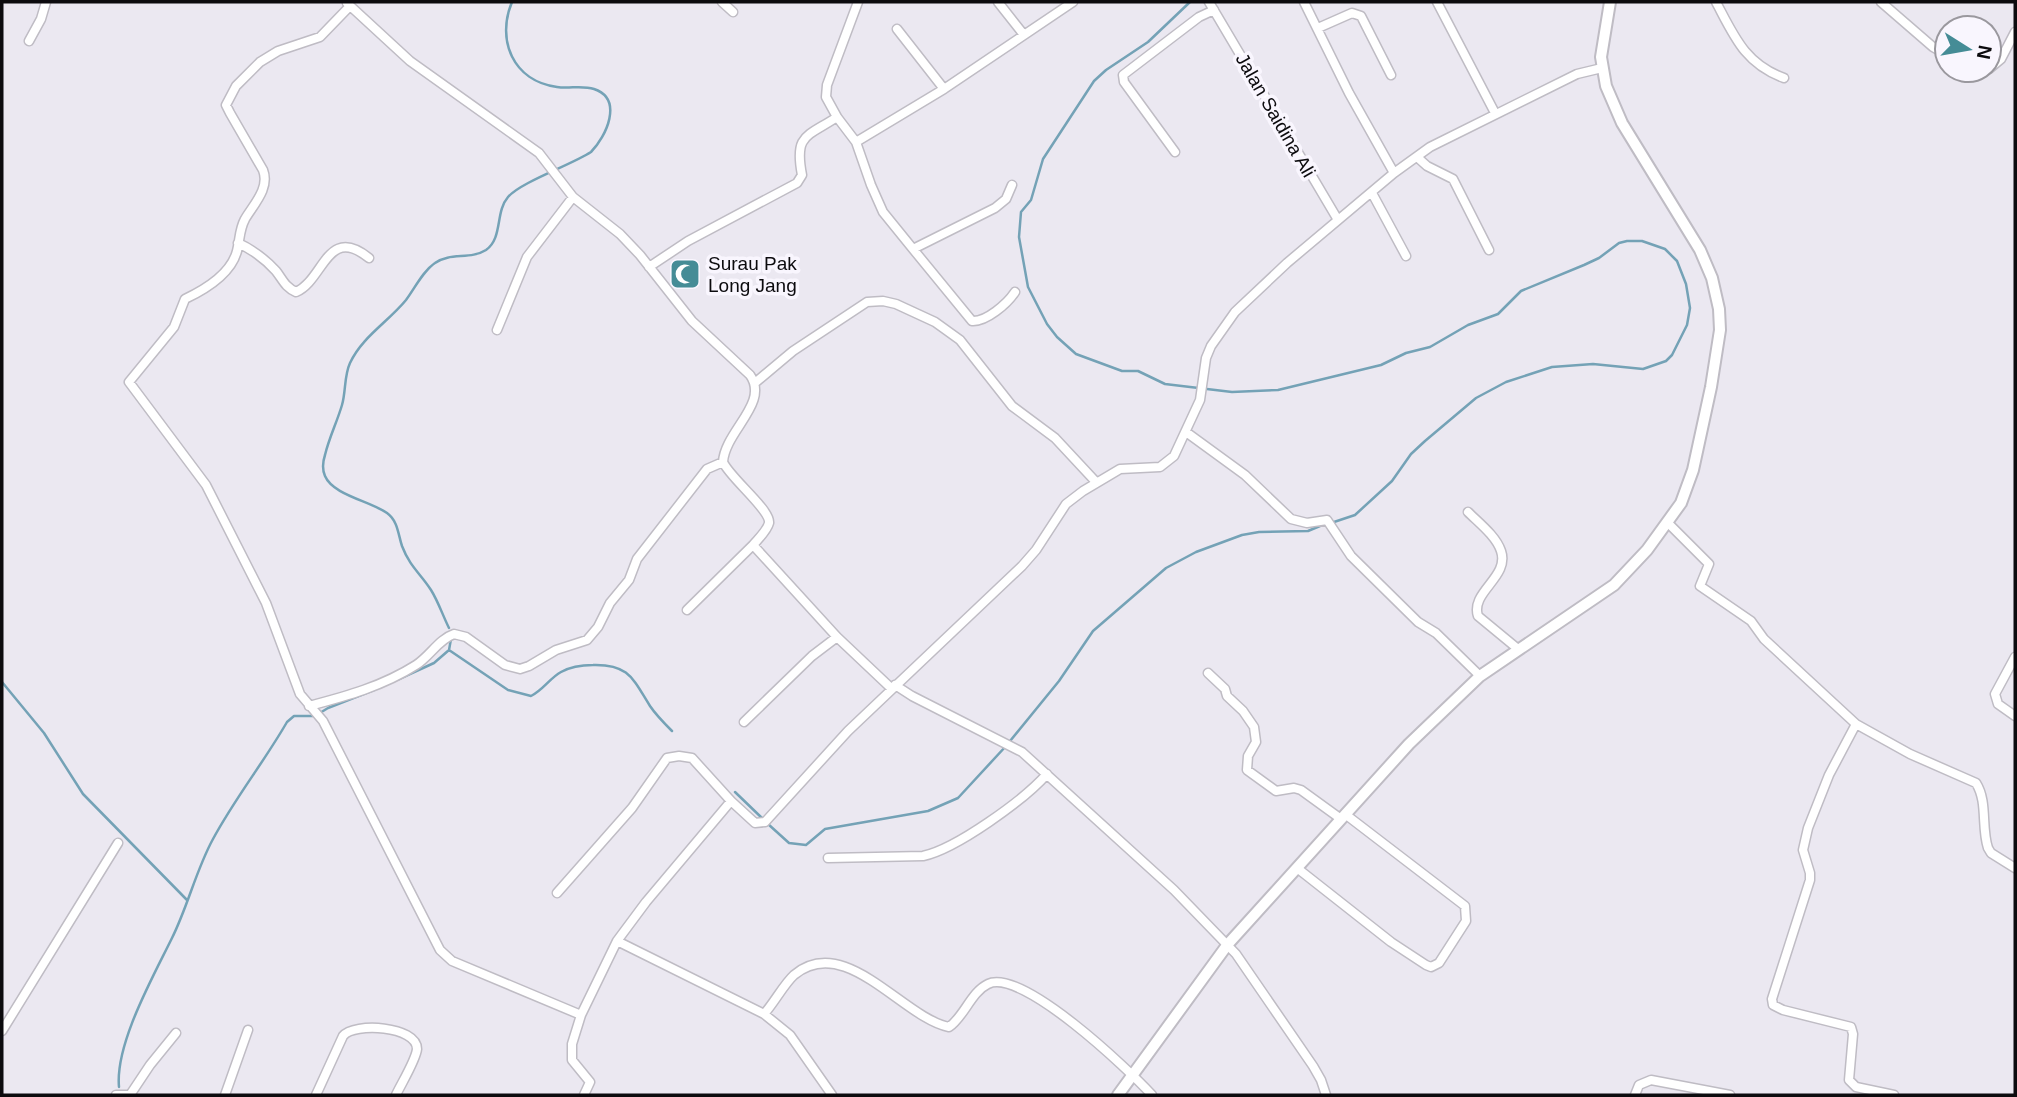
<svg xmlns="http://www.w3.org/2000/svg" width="2017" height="1097" font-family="Helvetica,sans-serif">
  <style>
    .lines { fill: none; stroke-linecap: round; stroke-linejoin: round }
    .stream { stroke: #74a2b6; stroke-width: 2.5 }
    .street-casing { stroke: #bfbcc4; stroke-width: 11 }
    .secondary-casing { stroke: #bfbcc4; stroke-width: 14 }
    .street { stroke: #fff; stroke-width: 8 }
    .secondary { stroke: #fff; stroke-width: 10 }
    .labels { text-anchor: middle; stroke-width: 7; stroke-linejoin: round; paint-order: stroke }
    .street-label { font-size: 19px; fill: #0c0b0e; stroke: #f9f6fe }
    .poi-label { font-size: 19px; fill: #0c0b0e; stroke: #f9f6fe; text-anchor: start }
  </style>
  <rect width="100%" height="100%" fill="#ebe8f1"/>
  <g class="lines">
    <path class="stream" d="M 1190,2 L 1148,42 L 1106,70 L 1094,81 L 1043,159 L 1031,200 L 1021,212 L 1019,237 L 1028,287 L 1047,324 L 1057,337 L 1076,354 L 1122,371 L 1138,371 L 1165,384 L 1232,392 L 1278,390 L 1381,365 L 1406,353 L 1430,347 L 1468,325 L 1498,314 L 1521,291 L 1584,265 L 1599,258 L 1619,243 L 1627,241 L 1642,241 L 1665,249 L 1677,261 L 1686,284 L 1690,308 L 1687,325 L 1672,355 L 1666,361 L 1643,369 L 1593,364 L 1552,367 L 1506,382 L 1476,398 L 1425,441 L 1411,454 L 1392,481 L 1355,515 L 1334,522
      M 449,628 C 443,616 438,601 431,590 C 420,573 410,567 402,546 C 398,534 398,521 387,513 C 370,501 333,495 325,476 C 322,469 323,461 325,455 C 329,438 337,422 342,405 C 346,391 344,376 350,363 C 362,337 388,322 406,300 C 415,288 423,271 435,263 C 450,252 470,260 486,250 C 503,238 495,212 508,197 C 521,182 571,165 591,152 C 606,137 624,99 594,89 C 582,85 569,89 557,87 C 513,81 496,40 512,2
      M 449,650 L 508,690 L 531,696 C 543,690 550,678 561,672 C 570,667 583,665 593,665 C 629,664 633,679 650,706 C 656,715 664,723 672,731
      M 399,679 L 434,663 L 449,650 L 451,639
      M 2,682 L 44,733 L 83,794 L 187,900
      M 735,792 L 763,819
      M 768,824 L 789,843 L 806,845 L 825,829 L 928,811 L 958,798 L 1006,746 L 1059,681 L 1093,631 L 1166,568 L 1196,552 L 1242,535 L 1259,532 L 1308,531 L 1320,526
      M 119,1087 C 115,1044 153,977 172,938 C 188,906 196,870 213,839 C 235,798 264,762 287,722 L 294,716 L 315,716 L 328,708 L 374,690"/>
    <g class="street-casing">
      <path id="street" d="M 722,2 L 733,12
        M 998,2 L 1024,35
        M 1209,2 L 1338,220
        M 1304,2 L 1349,93 L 1394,173
        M 1437,2 L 1495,113
        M 1716,2 C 1734,36 1745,64 1784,78
        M 1881,2 L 1933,47 L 1947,55
        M 347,3 L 410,61 L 539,153 L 573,197 L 620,234 L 640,255 L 692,321 L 750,375 C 770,403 725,431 723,462 C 730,478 771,510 769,523 C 767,531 758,539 753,545 L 837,637 L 892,689
        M 350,6 L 320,37 L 278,51 L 260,62 L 236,86 L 226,105 L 230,113 L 263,170 C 270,188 254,204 245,219 C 239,230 240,240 237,251 C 231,274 204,290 185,299 L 174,327 L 129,382 L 206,485 L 266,603 L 300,694 L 323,721 L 440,950 L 452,961 L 581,1015
        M 1318,28 L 1352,13 L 1361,16 L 1391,75
        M 897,29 L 944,89
        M 29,41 L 41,19 L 46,2
        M 1989,69 L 2001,59 L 2015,32
        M 837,117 L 826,97 L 827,85 L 858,2
        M 856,142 L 944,89 L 1073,2
        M 1175,152 L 1124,82 L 1123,75 L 1199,17 L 1214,10
        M 1417,157 L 1427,166 L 1453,179 L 1489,250
        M 1372,193 L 1406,256
        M 238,243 C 251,249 266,260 276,271 C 283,280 285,287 296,292 C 324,280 327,224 369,258
        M 913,249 L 972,321 C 986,322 1007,304 1015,292
        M 649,267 L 688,241 L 797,183 L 802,175 C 794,134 807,137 837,117 L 856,142 L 871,185 L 883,212 L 913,249 L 995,208 L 1006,199 L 1012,185
        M 497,330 L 527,257 L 573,197
        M 756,382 L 793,351 L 867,302 L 883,301 L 896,304 L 935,322 L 960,340 L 1012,406 L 1055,438 L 1096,482
        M 1186,432 L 1245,475 L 1291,519 L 1307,523 L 1327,520 L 1351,556 L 1418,622 L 1436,633 L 1480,676
        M 1468,512 C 1479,523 1496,536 1501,551 C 1510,577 1470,592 1478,616 L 1518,649
        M 1668,523 L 1709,564 L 1700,586 L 1751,621 L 1764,639 L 1856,724 L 1910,754 L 1976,783 C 1988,802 1981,827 1988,848 L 1991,853 L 2015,868
        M 687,610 L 753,545
        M 2015,657 L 1995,694 L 1998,704 L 2015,716
        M 1208,673 L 1225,689 L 1227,696 L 1243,711 L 1254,727 L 1256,742 L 1248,756 L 1247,770 L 1276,791 L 1294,788 L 1301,790 L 1341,819
        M 895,685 L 912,696 L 1022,752 L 1174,890 L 1236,954 L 1313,1066 L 1321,1080 L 1326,1095
        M 309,706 C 347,696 383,686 416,665 C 430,656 439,639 454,634 L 466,637 L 505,665 L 520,669 L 529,666 L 556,650 L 587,640 L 598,627 L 610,603 L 629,580 L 637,559 L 707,469 L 723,462
        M 744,722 L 812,656 L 837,637
        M 1856,724 L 1829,775 L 1808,828 L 1803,850 L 1810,873 L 1810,880 L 1772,999 L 1773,1005 L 1783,1010 L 1851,1027 L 1853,1034 L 1849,1080 L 1856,1087 L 1894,1095
        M 828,858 L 923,856 C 956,849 1024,800 1047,774
        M 1297,868 L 1391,942 L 1426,965 L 1431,967 L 1439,963 L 1466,921 L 1465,906 L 1345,814
        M 557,893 L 632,808 L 667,758 L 679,756 L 692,758 L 731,801
        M 617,941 L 764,1014 L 790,1035 L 832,1095
        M 764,1014 C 774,1003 784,984 794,975 C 845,932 903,1018 949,1027 C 964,1017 971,992 988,984 C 1021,967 1129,1070 1152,1095
        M 2,1031 L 118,843
        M 116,1095 L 127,1095
        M 130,1095 L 150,1065 L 176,1033
        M 225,1095 L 248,1030
        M 316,1095 L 343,1036 C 354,1022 417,1026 417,1049 C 416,1060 401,1084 396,1095
        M 584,1095 L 590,1082 L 572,1060 L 572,1044 L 581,1015 L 617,941 L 646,902 L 731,801 L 755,823 L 765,822 L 848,731 L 1022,566 L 1036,550 L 1066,504 L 1083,491 L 1120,469 L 1160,467 L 1174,456 L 1200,400 L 1206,358 L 1211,346 L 1235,312 L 1287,263 L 1394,173 L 1430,147 L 1577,74 L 1602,68
        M 1635,1095 L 1639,1085 L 1651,1080 L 1730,1095"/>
    </g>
    <g class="secondary-casing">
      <path id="secondary" d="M 1118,1095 L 1228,944 L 1409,744 L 1480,676 L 1614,585 L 1647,550 L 1681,503 L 1693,470 L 1711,387 L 1720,330 L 1719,309 L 1712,278 L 1700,250 L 1622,123 L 1606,86 L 1601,57 L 1610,2"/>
    </g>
    <use href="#street" class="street"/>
    <use href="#secondary" class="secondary"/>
  </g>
  <defs>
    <g id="mosque-square" transform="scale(1.575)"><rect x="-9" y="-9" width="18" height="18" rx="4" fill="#458c96" stroke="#f9f6fe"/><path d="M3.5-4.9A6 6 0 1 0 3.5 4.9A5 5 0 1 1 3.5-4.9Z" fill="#fff"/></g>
  </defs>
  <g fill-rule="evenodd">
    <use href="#mosque-square" x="685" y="274"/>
  </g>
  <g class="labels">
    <g class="street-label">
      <text transform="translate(1276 115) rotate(60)" y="7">Jalan Saidina Ali</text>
    </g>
    <g class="poi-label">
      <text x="708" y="270">Surau Pak<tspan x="708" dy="22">Long Jang</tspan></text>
    </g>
  </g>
  <rect width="2017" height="1097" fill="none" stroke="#0c0b0e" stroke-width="7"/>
  <g transform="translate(1968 49) rotate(101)"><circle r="33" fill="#f9f6fe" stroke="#9a989e" stroke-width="2"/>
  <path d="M0-5L12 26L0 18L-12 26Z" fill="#458c96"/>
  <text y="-10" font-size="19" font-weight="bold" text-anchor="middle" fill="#0c0b0e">N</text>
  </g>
</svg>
